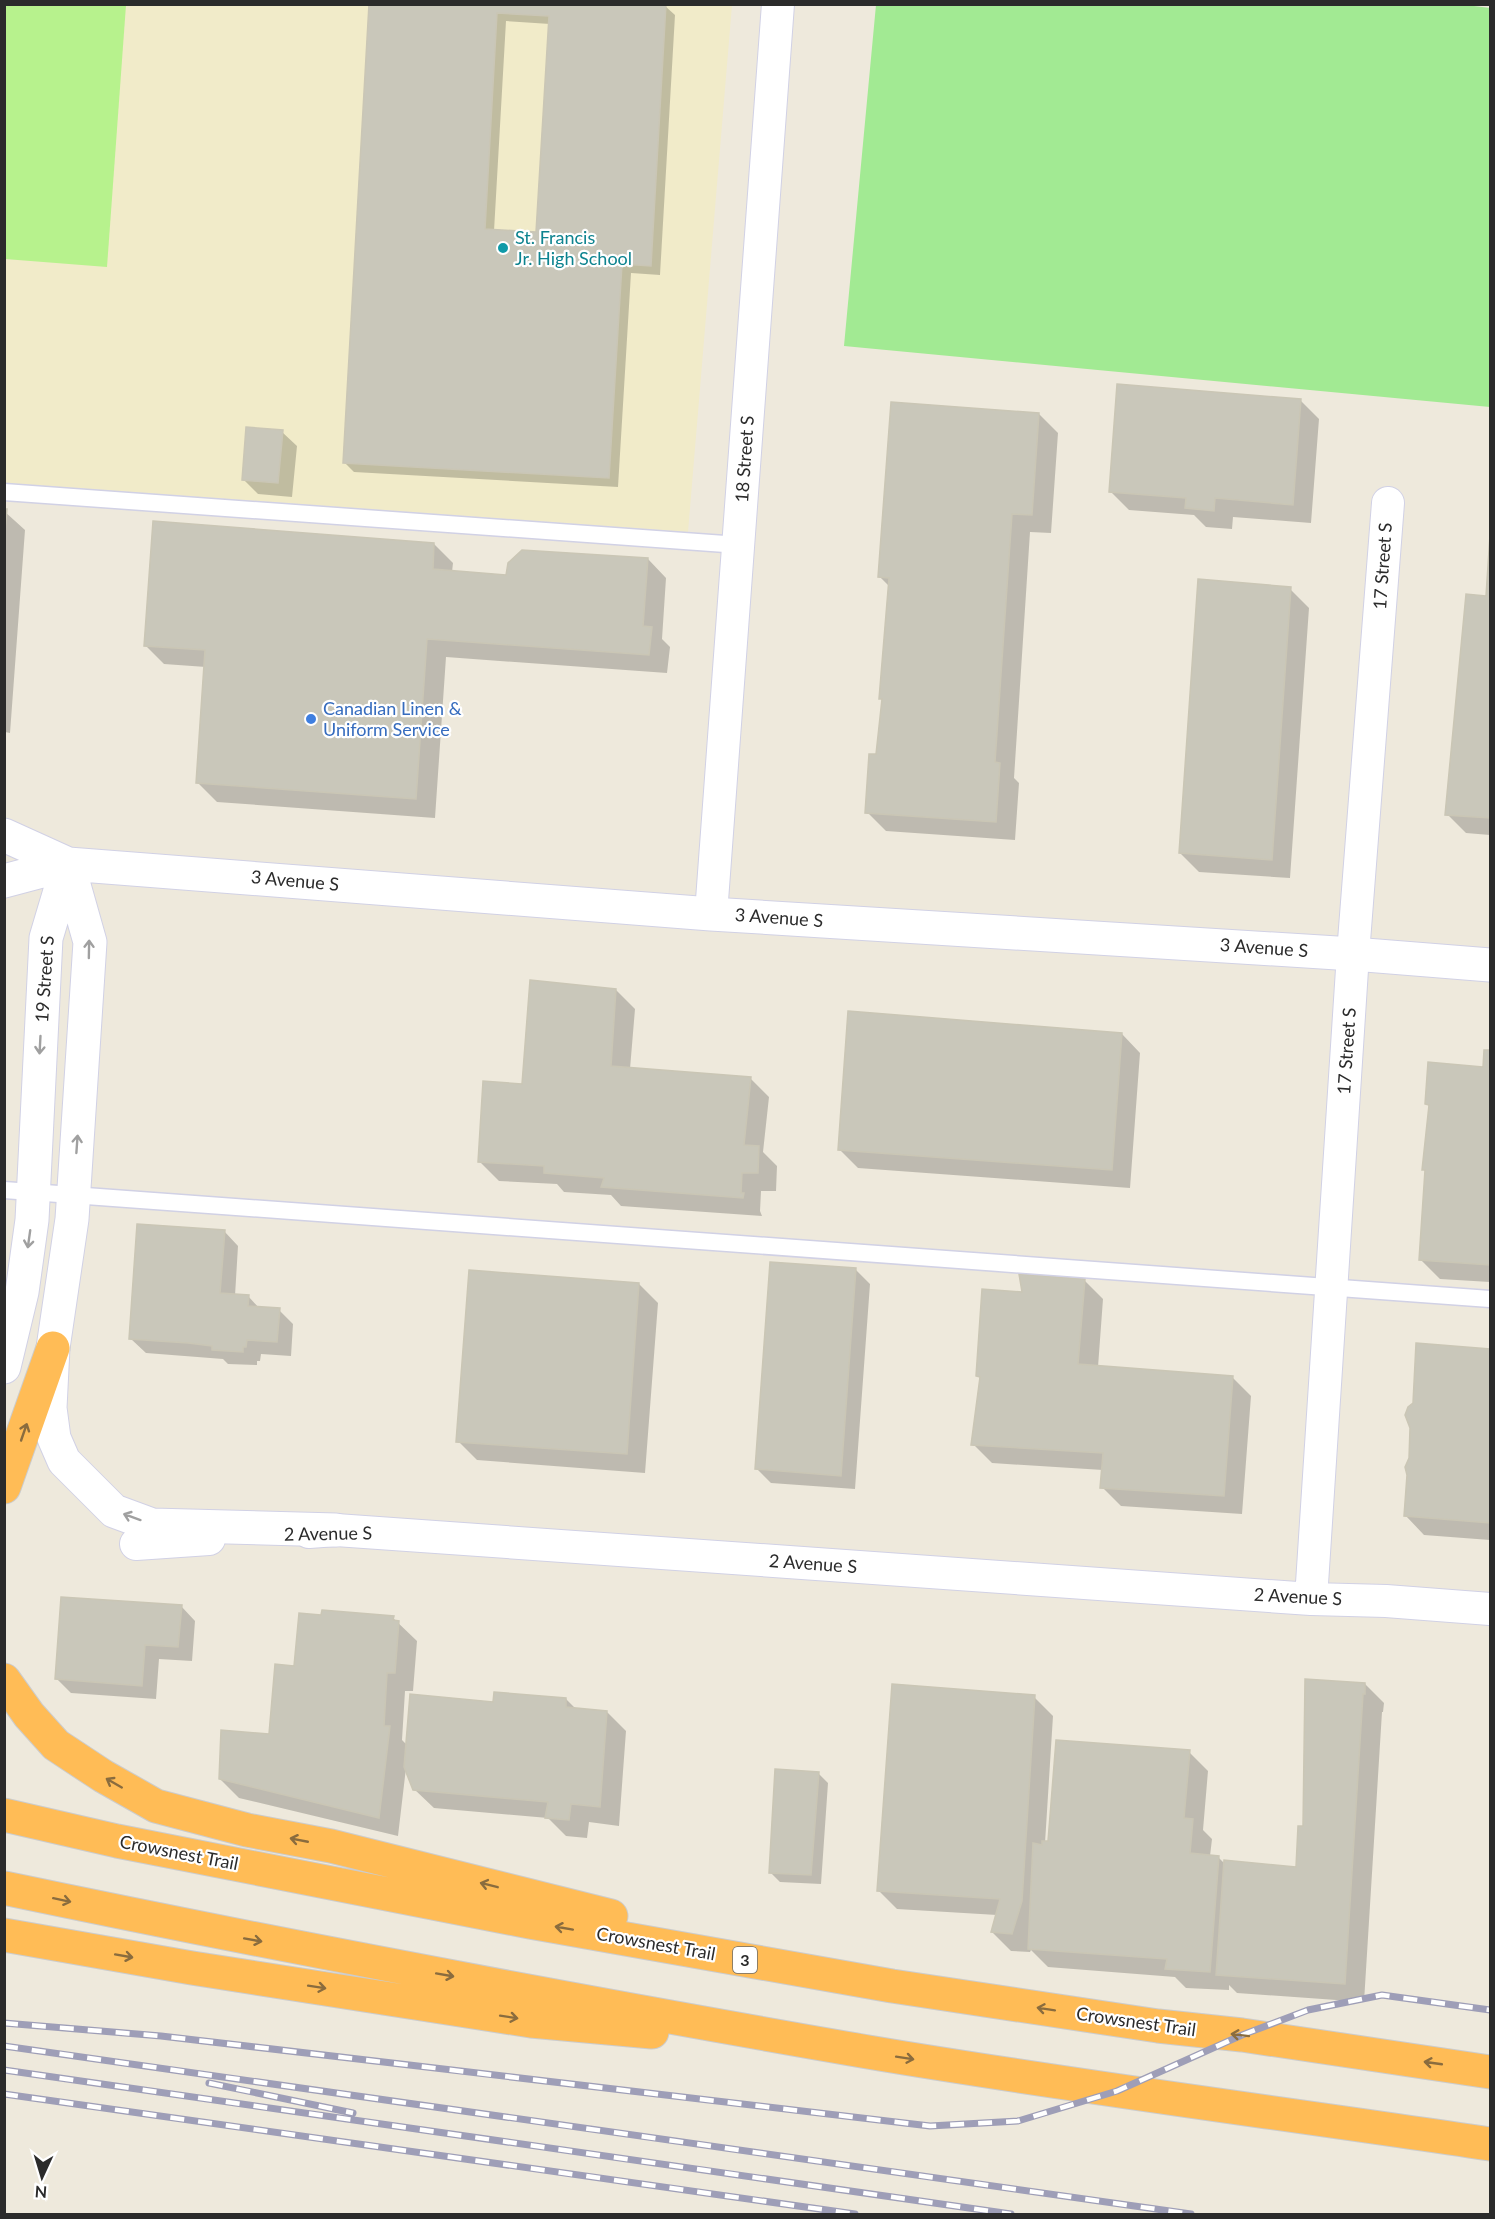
<svg xmlns="http://www.w3.org/2000/svg" width="1495" height="2219" font-family="Lato,sans-serif">
  <style>
    .education { fill: #f1ebc9 }
    .green { fill: #a2ea93 }
    .pitch { fill: #b7f28d }
    .shadow { fill: #0003; fill-rule: evenodd }
    .building { fill: #c9c7ba; stroke: #cac6b5; stroke-width: 1.5; fill-rule: evenodd }
    .lines { fill: none; stroke-linecap: round; stroke-linejoin: round }
    .lane-casing { stroke: #d1d1e5; stroke-width: 19 }
    .street-casing { stroke: #d1d1e5; stroke-width: 34 }
    .secondary-casing { stroke: #d1d1e5; stroke-width: 35 }
    .highway-casing { stroke: #ccc; stroke-width: 35 }
    .lane { stroke: #fff; stroke-width: 16 }
    .street { stroke: #fff; stroke-width: 32 }
    .secondary { stroke: #fff; stroke-width: 33 }
    .highway { stroke: #ffbc56; stroke-width: 33 }
    .rail-casing { stroke: #9e9eb7; stroke-width: 7 }
    .rail { stroke: #fff; stroke-width: 4.5; stroke-dasharray: 14; stroke-linecap: butt }
    .oneway { stroke: #a0a0a0 }
    .oneway2 { stroke: #8a6c3e }
    .culture-dot { fill: #0f9aa8; stroke: #fff; stroke-width: 2 }
    .shop-dot { fill: #3f7fe0; stroke: #fff; stroke-width: 2 }
    .labels { text-anchor: middle; stroke-width: 4.5; stroke-linejoin: round; paint-order: stroke }
    .shield { fill: #fff; stroke: #6b6b6b; stroke-width: 1.5 }
    .shield-label { font-size: 16px; font-weight: bold; fill: #2b2b2b }
    .culture-label { font-size: 18px; fill: #0d838f; stroke: #fff; text-anchor: start }
    .street-label { font-size: 18px; fill: #2b2b2b; stroke: #fff }
    .shop-label { font-size: 18px; fill: #366cbe; stroke: #fff; text-anchor: start }
  </style>
  <rect width="100%" height="100%" fill="#eee9dc"/>
  <path class="education" d="M 4,5 L 732,5 L 688,532 L 5,483 Z"/>
  <path class="green" d="M 1466,5 L 1490,8 L 1490,407 L 844,346 L 876,5 Z"/>
  <path class="pitch" d="M 4,5 L 126,5 L 107,267 L 5,259 Z"/>
  <path class="shadow" d="M 370,4 L 665,6 L 675,15 L 660,275 L 631,273 L 618,487 L 354,472 L 344,462 ZM 506,21 L 550,24 L 538,233 L 494,231 Z
    M 1300,400 L 1319,419 L 1311,523 L 1233,517 L 1232,529 L 1206,527 L 1194,515 L 1129,510 L 1110,491 Z
    M 1039,414 L 1058,433 L 1051,533 L 1030,532 L 1014,778 L 1019,783 L 1015,840 L 886,831 L 867,812 L 878,756 L 883,701 L 880,698 L 890,587 L 880,577 Z
    M 282,432 L 297,446 L 292,497 L 258,494 L 243,479 Z
    M 4,511 L 25,530 L 10,733 L 5,732 L 4,734 Z
    M 434,544 L 453,563 L 452,572 L 507,577 L 648,559 L 666,578 L 662,639 L 670,647 L 667,673 L 446,657 L 435,818 L 217,802 L 198,783 L 206,667 L 164,664 L 145,645 Z
    M 1490,554 L 1490,835 L 1466,833 L 1447,814 L 1487,597 Z
    M 1290,589 L 1309,608 L 1290,878 L 1199,872 L 1180,853 Z
    M 616,990 L 635,1009 L 630,1069 L 750,1078 L 769,1097 L 763,1152 L 777,1166 L 776,1191 L 761,1191 L 760,1211 L 762,1216 L 621,1206 L 611,1195 L 564,1192 L 557,1184 L 499,1181 L 480,1162 L 524,1086 Z
    M 1122,1034 L 1140,1053 L 1130,1188 L 858,1168 L 839,1149 Z
    M 1485,1051 L 1490,1052 L 1490,1282 L 1440,1279 L 1421,1260 L 1427,1173 L 1424,1170 L 1431,1108 L 1427,1104 L 1484,1069 Z
    M 224,1231 L 238,1246 L 235,1296 L 248,1296 L 260,1309 L 279,1310 L 293,1324 L 291,1356 L 261,1354 L 260,1361 L 257,1361 L 257,1365 L 228,1364 L 223,1359 L 146,1353 L 131,1339 Z
    M 856,1270 L 870,1284 L 855,1489 L 771,1483 L 756,1468 Z
    M 1084,1280 L 1103,1299 L 1098,1367 L 1232,1377 L 1251,1396 L 1242,1514 L 1121,1506 L 1102,1487 L 1103,1470 L 992,1463 L 973,1444 L 981,1379 L 977,1375 L 1024,1294 Z
    M 639,1284 L 658,1303 L 645,1473 L 477,1460 L 458,1441 Z
    M 1418,1344 L 1490,1350 L 1490,1540 L 1424,1535 L 1406,1516 Z
    M 181,1606 L 195,1621 L 192,1661 L 159,1659 L 156,1699 L 71,1693 L 56,1678 Z
    M 323,1616 L 393,1618 L 417,1641 L 413,1691 L 405,1691 L 402,1740 L 407,1745 L 494,1704 L 566,1699 L 576,1709 L 607,1712 L 626,1731 L 619,1826 L 589,1822 L 587,1838 L 566,1836 L 548,1818 L 434,1808 L 414,1789 L 406,1768 L 398,1836 L 239,1798 L 220,1779 L 270,1736 L 295,1668 Z
    M 1365,1684 L 1384,1703 L 1383,1712 L 1382,1712 L 1364,2002 L 1237,1993 L 1229,1985 L 1229,1990 L 1186,1988 L 1175,1977 L 1048,1967 L 1031,1950 L 1030,1952 L 1011,1951 L 992,1932 L 997,1915 L 897,1909 L 878,1890 L 1034,1697 L 1053,1716 L 1045,1843 L 1050,1843 L 1189,1752 L 1208,1771 L 1203,1830 L 1212,1839 L 1210,1856 L 1218,1857 L 1225,1864 L 1298,1868 L 1304,1828 Z
    M 818,1773 L 828,1783 L 821,1884 L 780,1882 L 770,1872 Z"/>
  <path class="building" d="M 369,4 L 666,4 L 651,266 L 622,264 L 609,478 L 343,463 ZM 497,13 L 549,16 L 536,232 L 485,229 Z
    M 1117,384 L 1301,399 L 1293,505 L 1215,498 L 1214,511 L 1185,508 L 1186,498 L 1109,492 Z
    M 891,402 L 1039,413 L 1032,515 L 1012,514 L 995,762 L 1000,763 L 996,822 L 865,813 L 869,754 L 876,754 L 882,699 L 879,699 L 889,578 L 878,577 Z
    M 246,427 L 283,430 L 278,483 L 242,480 Z
    M 4,509 L 7,509 L 4,542 Z
    M 153,521 L 434,543 L 433,569 L 506,575 L 508,563 L 522,550 L 648,558 L 643,626 L 652,627 L 649,655 L 427,639 L 416,799 L 196,783 L 205,650 L 144,646 Z
    M 1490,535 L 1490,818 L 1445,815 L 1466,594 L 1486,596 Z
    M 1198,579 L 1291,587 L 1272,860 L 1179,853 Z
    M 530,980 L 616,989 L 611,1066 L 751,1077 L 744,1145 L 759,1146 L 758,1173 L 742,1173 L 741,1193 L 744,1193 L 743,1198 L 601,1187 L 604,1178 L 544,1173 L 544,1166 L 478,1162 L 483,1081 L 522,1084 Z
    M 848,1011 L 1122,1033 L 1112,1170 L 838,1150 Z
    M 1484,1050 L 1490,1050 L 1490,1265 L 1419,1260 L 1425,1170 L 1422,1170 L 1429,1105 L 1425,1104 L 1428,1062 L 1483,1067 Z
    M 137,1224 L 225,1230 L 220,1293 L 249,1295 L 248,1306 L 280,1308 L 277,1342 L 247,1340 L 246,1347 L 243,1347 L 243,1352 L 212,1350 L 212,1346 L 188,1343 L 129,1339 Z
    M 770,1262 L 856,1268 L 841,1476 L 755,1469 Z
    M 469,1270 L 639,1283 L 627,1454 L 456,1442 Z
    M 1019,1274 L 1085,1279 L 1078,1364 L 1233,1376 L 1224,1496 L 1100,1488 L 1103,1453 L 971,1445 L 980,1377 L 976,1376 L 982,1289 L 1022,1292 Z
    M 1416,1343 L 1490,1349 L 1490,1523 L 1404,1516 L 1407,1475 L 1405,1467 L 1409,1458 L 1410,1428 L 1405,1415 L 1408,1407 L 1413,1403 Z
    M 61,1597 L 182,1605 L 178,1647 L 145,1645 L 142,1686 L 55,1679 Z
    M 322,1610 L 394,1616 L 393,1620 L 399,1621 L 395,1673 L 387,1673 L 384,1726 L 390,1726 L 379,1818 L 219,1779 L 221,1730 L 269,1734 L 275,1664 L 294,1666 L 299,1613 L 321,1615 Z
    M 1305,1679 L 1365,1683 L 1365,1694 L 1363,1694 L 1345,1984 L 1216,1975 L 1224,1860 L 1296,1867 L 1298,1826 L 1303,1826 Z
    M 892,1684 L 1035,1695 L 1022,1901 L 1012,1934 L 991,1932 L 1000,1899 L 877,1891 Z
    M 494,1692 L 566,1698 L 566,1707 L 607,1711 L 600,1807 L 571,1804 L 569,1820 L 545,1818 L 548,1802 L 413,1790 L 404,1767 L 410,1694 L 493,1702 Z
    M 1056,1740 L 1190,1750 L 1184,1818 L 1193,1819 L 1190,1853 L 1219,1856 L 1210,1972 L 1165,1969 L 1167,1959 L 1028,1949 L 1033,1843 L 1042,1845 L 1042,1841 L 1048,1841 Z
    M 775,1769 L 819,1772 L 811,1875 L 769,1873 Z"/>
  <g class="lines">
    <g class="lane-casing">
      <path id="lane" d="M 4,492 L 739,545
        M 4,1190 L 1490,1299"/>
    </g>
    <g class="street-casing">
      <path id="street" d="M 711,914 L 778,4
        M 309,1532 L 336,1530 L 1311,1599 L 1386,1601 L 1490,1609
        M 136,1544 L 209,1539
        M 1311,1599 L 1353,954 L 1388,503"/>
    </g>
    <g class="secondary-casing">
      <path id="secondary" d="M 4,835 L 68,864 L 711,914 L 1353,954 L 1490,965
        M 68,864 L 90,942 L 72,1219 L 53,1348 L 50,1408 L 54,1438 L 64,1461 L 114,1511 L 152,1525 L 336,1530
        M 4,881 L 68,864
        M 4,1367 L 22,1292 L 32,1220 L 46,938 L 68,864"/>
    </g>
    <g class="highway-casing">
      <path id="highway" d="M 4,1487 L 53,1348
        M 4,1680 L 29,1715 L 56,1745 L 103,1776 L 156,1806 L 247,1830 L 331,1846 L 611,1916
        M 4,1815 L 117,1841 L 530,1922 L 892,1986 L 1158,2026 L 1242,2035 L 1490,2072
        M 4,1888 C 291,1948 580,2002 868,2052 C 1075,2087 1283,2113 1490,2144
        M 4,1935 L 192,1968 L 531,2021 L 652,2032"/>
    </g>
    <use href="#lane" class="lane"/>
    <use href="#street" class="street"/>
    <use href="#secondary" class="secondary"/>
    <use href="#highway" class="highway"/>
    <g class="rail-casing">
      <path id="rail" d="M 4,2023 L 161,2036 L 930,2126 L 1018,2121 L 1117,2091 L 1242,2035 L 1308,2010 L 1382,1995 L 1490,2010
        M 4,2046 L 1191,2214
        M 4,2070 L 1011,2214
        M 209,2083 L 353,2113
        M 4,2094 L 855,2214"/>
    </g>
    <use href="#rail" class="rail"/>
  </g>
  <defs><path id="oneway-shaft" d="M-6 0H5M1.5-3L5.5 0L1.5 3" fill="none" stroke-width="1.6" stroke-linecap="round" stroke-linejoin="round" transform="scale(1.5)"/></defs>
  <g class="oneway">
    <use href="#oneway-shaft" transform="translate(89 949) rotate(-89)"/>
    <use href="#oneway-shaft" transform="translate(40 1045) rotate(93)"/>
    <use href="#oneway-shaft" transform="translate(77 1144) rotate(-86)"/>
    <use href="#oneway-shaft" transform="translate(29 1239) rotate(98)"/>
    <use href="#oneway-shaft" transform="translate(132 1517) rotate(-160)"/>
  </g>
  <g class="oneway2">
    <use href="#oneway-shaft" transform="translate(24 1432) rotate(-71)"/>
    <use href="#oneway-shaft" transform="translate(114 1783) rotate(-150)"/>
    <use href="#oneway-shaft" transform="translate(299 1840) rotate(-169)"/>
    <use href="#oneway-shaft" transform="translate(489 1885) rotate(-166)"/>
    <use href="#oneway-shaft" transform="translate(62 1900) rotate(12)"/>
    <use href="#oneway-shaft" transform="translate(564 1928) rotate(-170)"/>
    <use href="#oneway-shaft" transform="translate(253 1940) rotate(10)"/>
    <use href="#oneway-shaft" transform="translate(124 1956) rotate(10)"/>
    <use href="#oneway-shaft" transform="translate(445 1975) rotate(10)"/>
    <use href="#oneway-shaft" transform="translate(317 1987) rotate(9)"/>
    <use href="#oneway-shaft" transform="translate(1046 2009) rotate(-171)"/>
    <use href="#oneway-shaft" transform="translate(509 2017) rotate(9)"/>
    <use href="#oneway-shaft" transform="translate(1240 2035) rotate(-173)"/>
    <use href="#oneway-shaft" transform="translate(905 2058) rotate(9)"/>
    <use href="#oneway-shaft" transform="translate(1433 2063) rotate(-172)"/>
  </g>
  <circle class="culture-dot" cx="503" cy="248" r="6"/>
  <circle class="shop-dot" cx="311" cy="719" r="6"/>
  <g class="labels">
    <rect class="shield" x="733" y="1947" width="24" height="26" rx="4.5"/>
    <g class="shield-label">
      <text x="745" y="1966">3</text>
    </g>
    <g class="culture-label">
      <text x="515" y="244">St. Francis<tspan x="515" dy="21">Jr. High School</tspan></text>
    </g>
    <g class="street-label">
      <text transform="translate(745 459) rotate(-86)" y="6">18 Street S</text>
      <text transform="translate(1383 566) rotate(-86)" y="6">17 Street S</text>
      <text transform="translate(295 881) rotate(5)" y="6">3 Avenue S</text>
      <text transform="translate(779 918) rotate(4)" y="6">3 Avenue S</text>
      <text transform="translate(1264 948) rotate(4)" y="6">3 Avenue S</text>
      <text transform="translate(45 979) rotate(-86)" y="6">19 Street S</text>
      <text transform="translate(1347 1051) rotate(-86)" y="6">17 Street S</text>
      <text transform="translate(328 1534) rotate(-1)" y="6">2 Avenue S</text>
      <text transform="translate(813 1564) rotate(4)" y="6">2 Avenue S</text>
      <text transform="translate(1298 1597) rotate(3)" y="6">2 Avenue S</text>
      <text transform="translate(179 1853) rotate(11)" y="6">Crowsnest Trail</text>
      <text transform="translate(656 1944) rotate(10)" y="6">Crowsnest Trail</text>
      <text transform="translate(1136 2022) rotate(8)" y="6">Crowsnest Trail</text>
    </g>
    <g class="shop-label">
      <text x="323" y="715">Canadian Linen &amp;<tspan x="323" dy="21">Uniform Service</tspan></text>
    </g>
  </g>
  <rect width="1495" height="2219" fill="none" stroke="#2b2b2b" stroke-width="12"/>
  <g transform="translate(42 2177) rotate(184)" stroke="#ffffff" stroke-width="4.5" paint-order="stroke">
  <path d="M0-4.5L10 22L0 15L-10 22Z" fill="#2b2b2b"/>
  <text y="-9" font-size="16" font-weight="bold" text-anchor="middle" fill="#2b2b2b">N</text>
  </g>
</svg>
